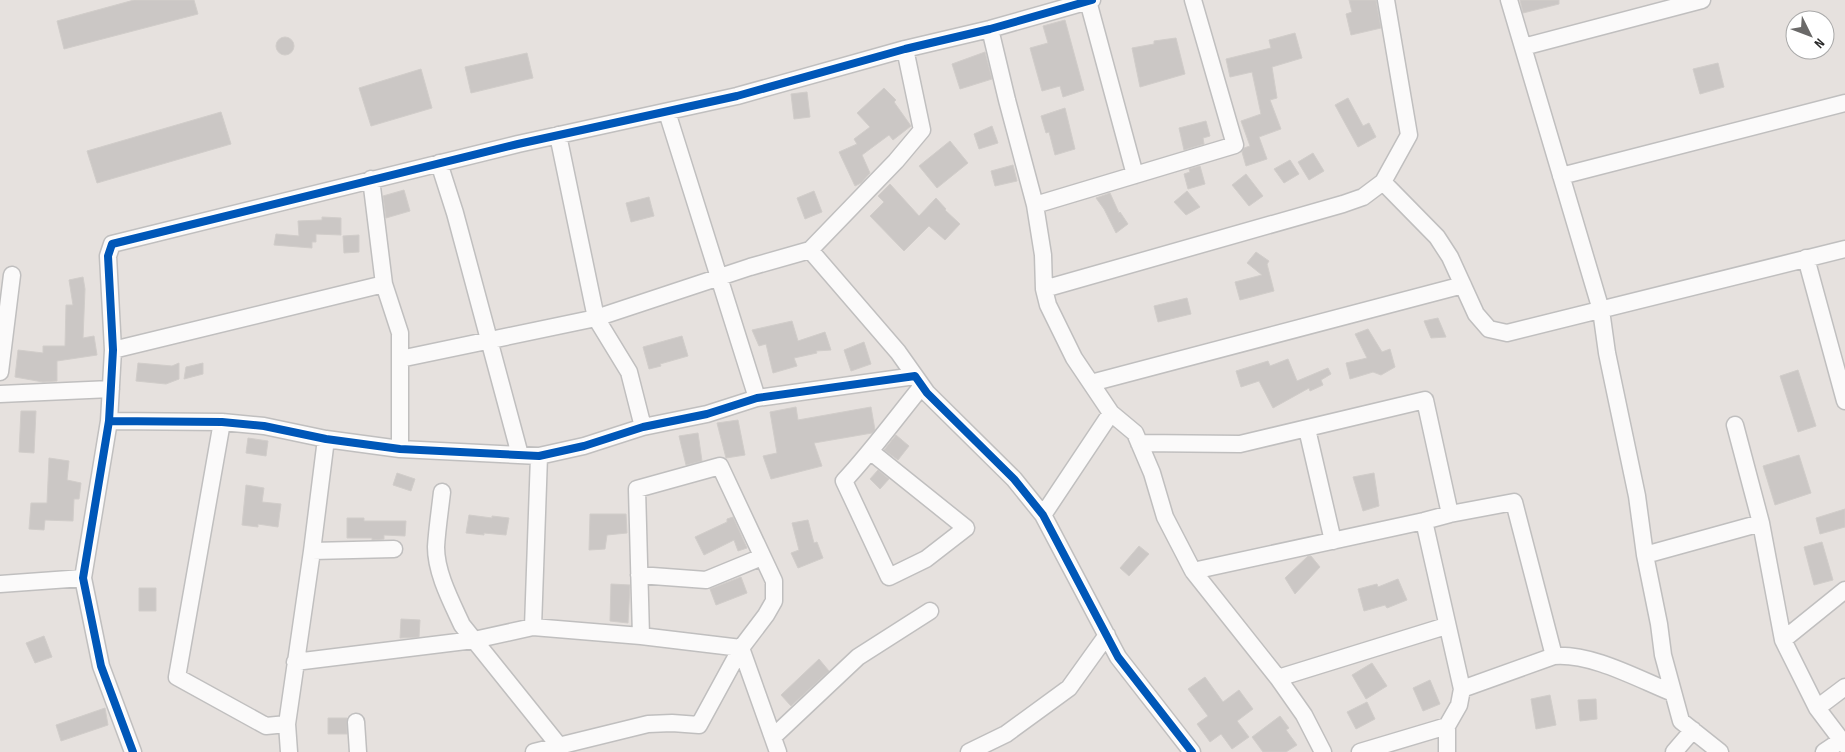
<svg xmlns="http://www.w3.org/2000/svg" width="1845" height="752" font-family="'Sofia Sans Condensed',sans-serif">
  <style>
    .building { fill: #cbc7c5; stroke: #d1cdca }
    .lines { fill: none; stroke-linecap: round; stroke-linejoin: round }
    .street-casing { stroke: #c0bfbf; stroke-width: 19 }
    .street { stroke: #fbfafa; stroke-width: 16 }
    .cycleway-casing { stroke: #fff; stroke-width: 11 }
    .cycleway { stroke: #0057b8; stroke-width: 8 }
  </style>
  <rect width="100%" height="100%" fill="#e6e1de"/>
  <path class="building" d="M 134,0 L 194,0 L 198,14 L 64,49 L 57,21 Z
    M 1349,0 L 1376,0 L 1381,28 L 1351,35 L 1346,14 L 1352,12 Z
    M 1520,0 L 1559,0 L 1559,4 L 1523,13 Z
    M 1065,20 L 1084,90 L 1063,97 L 1060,86 L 1042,91 L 1030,48 L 1048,43 L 1043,26 Z
    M 1295,33 L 1302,58 L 1272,67 L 1277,98 L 1270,100 L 1281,129 L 1259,137 L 1267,159 L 1246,166 L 1242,152 L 1244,148 L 1250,146 L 1241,121 L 1261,114 L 1252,72 L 1230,77 L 1226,59 L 1271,48 L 1269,40 Z
    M276 46a9 9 0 1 1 18 0a9 9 0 1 1-18 0Z
    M 1176,38 L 1185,74 L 1140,87 L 1132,48 L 1154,44 L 1154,41 Z
    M 985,52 L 992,79 L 960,89 L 952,64 Z
    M 527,53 L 533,78 L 471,93 L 465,67 Z
    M 1718,63 L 1724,87 L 1700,94 L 1693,69 Z
    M 421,69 L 432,108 L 371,126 L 359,88 Z
    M 884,88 L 896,100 L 894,102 L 911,126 L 893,140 L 889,135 L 862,155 L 870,173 L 861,183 L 855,186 L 839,152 L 857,144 L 854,139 L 870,127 L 857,113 Z
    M 807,92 L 810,117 L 794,119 L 791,94 Z
    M 1348,98 L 1363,126 L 1369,123 L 1376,137 L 1358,147 L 1335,105 Z
    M 1065,108 L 1075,149 L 1055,155 L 1049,132 L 1046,133 L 1041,116 Z
    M 221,112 L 231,144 L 97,183 L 87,151 Z
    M 1206,121 L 1210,136 L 1203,138 L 1204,144 L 1184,150 L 1179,128 Z
    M 992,126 L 998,143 L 979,149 L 974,134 Z
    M 950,141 L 968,163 L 937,188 L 919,166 Z
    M 1313,153 L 1324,171 L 1309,180 L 1298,162 Z
    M 1290,160 L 1299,174 L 1284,183 L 1274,169 Z
    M 1013,165 L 1017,181 L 995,186 L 991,171 Z
    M 1200,166 L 1205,184 L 1188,189 L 1184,174 L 1190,172 L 1189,169 Z
    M 1246,174 L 1263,196 L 1249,206 L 1232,185 Z
    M 890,184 L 919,216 L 936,198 L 946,209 L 945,210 L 960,224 L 945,240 L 929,226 L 904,251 L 870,216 L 884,202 L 878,196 Z
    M 404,190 L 410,211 L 386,218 L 383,196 Z
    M 814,191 L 822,212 L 805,219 L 797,198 Z
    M 1187,191 L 1200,207 L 1186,215 L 1174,202 Z
    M 1110,193 L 1119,213 L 1120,212 L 1128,224 L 1116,233 L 1104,209 L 1096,198 Z
    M 649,197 L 654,216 L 631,222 L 626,203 Z
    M 322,217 L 341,218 L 341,235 L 316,234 L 316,242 L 312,242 L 312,248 L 274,245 L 276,234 L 299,236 L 298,221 L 322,220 Z
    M 359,235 L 359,252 L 344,253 L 343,236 Z
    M 1256,252 L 1269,261 L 1267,264 L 1274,291 L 1240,300 L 1235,282 L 1262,275 L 1247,263 Z
    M 83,277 L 85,289 L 83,338 L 94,336 L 97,355 L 57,361 L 57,381 L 43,382 L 15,377 L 18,350 L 43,353 L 43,346 L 65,346 L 66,305 L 73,305 L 69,280 Z
    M 1187,298 L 1191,314 L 1158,322 L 1154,306 Z
    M 1438,318 L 1446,337 L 1431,338 L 1424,321 Z
    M 792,321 L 798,341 L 825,332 L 831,350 L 816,351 L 817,353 L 794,358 L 797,366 L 773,373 L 766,344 L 759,346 L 752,330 Z
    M 1368,329 L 1382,352 L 1390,349 L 1395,367 L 1381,375 L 1373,372 L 1350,379 L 1346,363 L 1367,358 L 1355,334 Z
    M 682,336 L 688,356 L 660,364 L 661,366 L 649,369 L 643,347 Z
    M 864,342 L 871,364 L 851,371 L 844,350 Z
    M 1288,359 L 1297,381 L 1328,368 L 1331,374 L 1321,380 L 1323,385 L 1310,391 L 1309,388 L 1273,408 L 1259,381 L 1241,387 L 1236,371 L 1268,361 L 1270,366 Z
    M 138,363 L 172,366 L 179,363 L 179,379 L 166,384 L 136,381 Z
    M 203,363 L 203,374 L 184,379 L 186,367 Z
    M 1798,370 L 1816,426 L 1798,432 L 1780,376 Z
    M 796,407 L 798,420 L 871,407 L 875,430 L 872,433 L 814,443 L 822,466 L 771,479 L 763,456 L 777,453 L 770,412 Z
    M 21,411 L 36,411 L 34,453 L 19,452 Z
    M 738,420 L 745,455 L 726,458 L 717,423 Z
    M 698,433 L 702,461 L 686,465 L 679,436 Z
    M 896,435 L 909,446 L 898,460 L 884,450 Z
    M 248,438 L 268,441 L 266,456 L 246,453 Z
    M 1799,455 L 1811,493 L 1775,505 L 1763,466 Z
    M 49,458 L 69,461 L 67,480 L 81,483 L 79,499 L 74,499 L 73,521 L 45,520 L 44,530 L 29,529 L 31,503 L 47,503 Z
    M 878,470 L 889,479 L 880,489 L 870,479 Z
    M 397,473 L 415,479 L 411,491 L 393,485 Z
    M 1374,473 L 1379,506 L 1363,511 L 1353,477 Z
    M 246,485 L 264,488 L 262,502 L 281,504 L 278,527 L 258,524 L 258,527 L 242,525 Z
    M 1845,509 L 1845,527 L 1820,534 L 1816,518 Z
    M 590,514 L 626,514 L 627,533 L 607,535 L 605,549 L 589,550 Z
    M 469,515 L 492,518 L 492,516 L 509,518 L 506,535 L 484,533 L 484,535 L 466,533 Z
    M 733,517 L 747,548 L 738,551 L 734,540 L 704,555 L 695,537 L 727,522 L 727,519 Z
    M 347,518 L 364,518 L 364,521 L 406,521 L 405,536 L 384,535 L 384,539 L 372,540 L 372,538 L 347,538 Z
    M 808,520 L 814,543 L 817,542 L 823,558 L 798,568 L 791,553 L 799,550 L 792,523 Z
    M 1822,542 L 1833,580 L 1814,585 L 1804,547 Z
    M 1139,546 L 1149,554 L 1129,576 L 1120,568 Z
    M 1308,556 L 1311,556 L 1320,567 L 1295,594 L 1285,578 Z
    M 741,577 L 747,593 L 716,605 L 710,589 Z
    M 1398,579 L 1407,600 L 1387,608 L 1385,605 L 1364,611 L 1358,589 L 1377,584 L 1378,587 Z
    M 611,584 L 630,585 L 628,623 L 610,621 Z
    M 139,588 L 156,588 L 156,611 L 139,611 Z
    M 401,619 L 420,620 L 419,637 L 400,638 Z
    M 44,636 L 52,657 L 35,663 L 26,643 Z
    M 819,659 L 829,671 L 791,706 L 781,695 Z
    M 1372,663 L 1387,686 L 1366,699 L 1352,675 Z
    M 1205,677 L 1223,702 L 1239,690 L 1253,709 L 1237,721 L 1249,737 L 1232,749 L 1221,734 L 1210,742 L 1197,724 L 1208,716 L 1188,689 Z
    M 1430,680 L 1440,704 L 1423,711 L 1413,688 Z
    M 1550,695 L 1556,725 L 1536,729 L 1531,699 Z
    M 1596,699 L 1597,719 L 1580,721 L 1578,700 Z
    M 1367,702 L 1375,719 L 1356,729 L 1347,712 Z
    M 105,708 L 108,725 L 61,741 L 56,725 Z
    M 1280,716 L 1289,728 L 1286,730 L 1297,745 L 1286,752 L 1263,752 L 1252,737 Z
    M 328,718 L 347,718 L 347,734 L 328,734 Z"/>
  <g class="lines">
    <g class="street-casing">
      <path id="street" d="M 1509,0 L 1601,310 L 1607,353 L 1637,496 L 1645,555 L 1659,624 L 1663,655 L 1681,721 L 1720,752
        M 1088,1 L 1135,175
        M 990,29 L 1007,100 L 1035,205 L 1043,255 L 1044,289 L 1048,305 L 1074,358 L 1111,413 L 1135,433 L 1152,473 L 1165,517 L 1193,571 L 1278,678 L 1304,715 L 1323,752
        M 1523,47 L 1702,0
        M 667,112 L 757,398
        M 558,135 L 596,318 L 629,372 L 643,427
        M 439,163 L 455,213 L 520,455
        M 1561,176 L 1845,103
        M 371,179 L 384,284 L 400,333 L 400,449
        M 1383,182 L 1437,237 L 1450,257 L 1476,314 L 1489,329 L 1507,333 L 1845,249
        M 1035,205 L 1235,145 L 1193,0
        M 810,250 L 898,352 L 915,376
        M 1806,258 L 1845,401
        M 1044,289 L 1343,204 L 1363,197 L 1383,182 L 1409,135 L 1386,0
        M 113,350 L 384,284
        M 400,359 L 596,318 L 750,267 L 810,250 L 896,161 L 922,130 L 905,49
        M 0,372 L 12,275
        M 1091,383 L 1463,285
        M 0,394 L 111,389
        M 109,421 L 222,422 L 264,426 L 326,439 L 400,449 L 539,456 L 584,446 L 643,427 L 707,414 L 757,398 L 915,376 L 927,393 L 1014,479 L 1043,515 L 1118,657 L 1192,752
        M 222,422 L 177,677 L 266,726 L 287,724
        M 1735,425 L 1761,523 L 1783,640 L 1817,708 L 1845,745
        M 1307,429 L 1333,541
        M 1139,443 L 1240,444 L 1425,400 L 1450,514
        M 870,451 L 966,528 L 926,559 L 889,577 L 844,481 C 872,451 896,418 922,386
        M 442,492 C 440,510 437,529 436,547 C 436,573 451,601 462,625 L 560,747
        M 1043,515 L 1111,413
        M 1424,521 L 1462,689 L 1459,705 L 1447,726 L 1447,752
        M 312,551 L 394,549
        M 1645,555 L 1761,523
        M 1193,571 L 1424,521 L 1450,514 L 1514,502 L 1554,656
        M 639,575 L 706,580 L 762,557
        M 0,584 L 83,578
        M 533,627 L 539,456
        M 1783,640 L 1845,590
        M 741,648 L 778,752
        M 295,662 L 474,640 L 533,627 L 641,636 L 741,648
        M 1278,678 L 1446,626
        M 1462,689 L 1554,656 C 1592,653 1638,679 1673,693
        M 1817,708 L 1845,687
        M 356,722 L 358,752
        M 773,737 L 858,657 L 930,611
        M 133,752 L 101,666 L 83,578 L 109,421 L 113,350 L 108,256 L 112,244 L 518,144 L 737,96 L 905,49 L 990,29 L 1092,0
        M 289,752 L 287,724 L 312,551 L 326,439
        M 534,752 L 648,724 L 672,723 L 699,725 L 741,648 L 766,615 L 774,601 L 774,581 L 720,466 L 637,489 L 641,636
        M 969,752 L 1006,734 L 1069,688 L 1107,635
        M 1360,752 L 1447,726
        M 1674,752 L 1693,730
        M 1824,752 L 1842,740"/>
    </g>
    <use href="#street" class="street"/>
    <g class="cycleway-casing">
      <path id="cycleway" d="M 109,421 L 222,422 L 264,426 L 326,439 L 400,449 L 539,456 L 584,446 L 643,427 L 707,414 L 757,398 L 915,376 L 927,393 L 1014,479 L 1043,515 L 1118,657 L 1192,752
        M 133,752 L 101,666 L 83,578 L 109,421 L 113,350 L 108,256 L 112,244 L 518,144 L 737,96 L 905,49 L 990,29 L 1092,0"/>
    </g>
    <use href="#cycleway" class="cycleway"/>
  </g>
  <g transform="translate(1810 35) rotate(132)"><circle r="24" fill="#ffffff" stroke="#a9a9a9"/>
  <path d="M0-4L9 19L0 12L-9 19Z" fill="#6a6968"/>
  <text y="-8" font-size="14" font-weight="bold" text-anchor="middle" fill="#282828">N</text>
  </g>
</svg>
